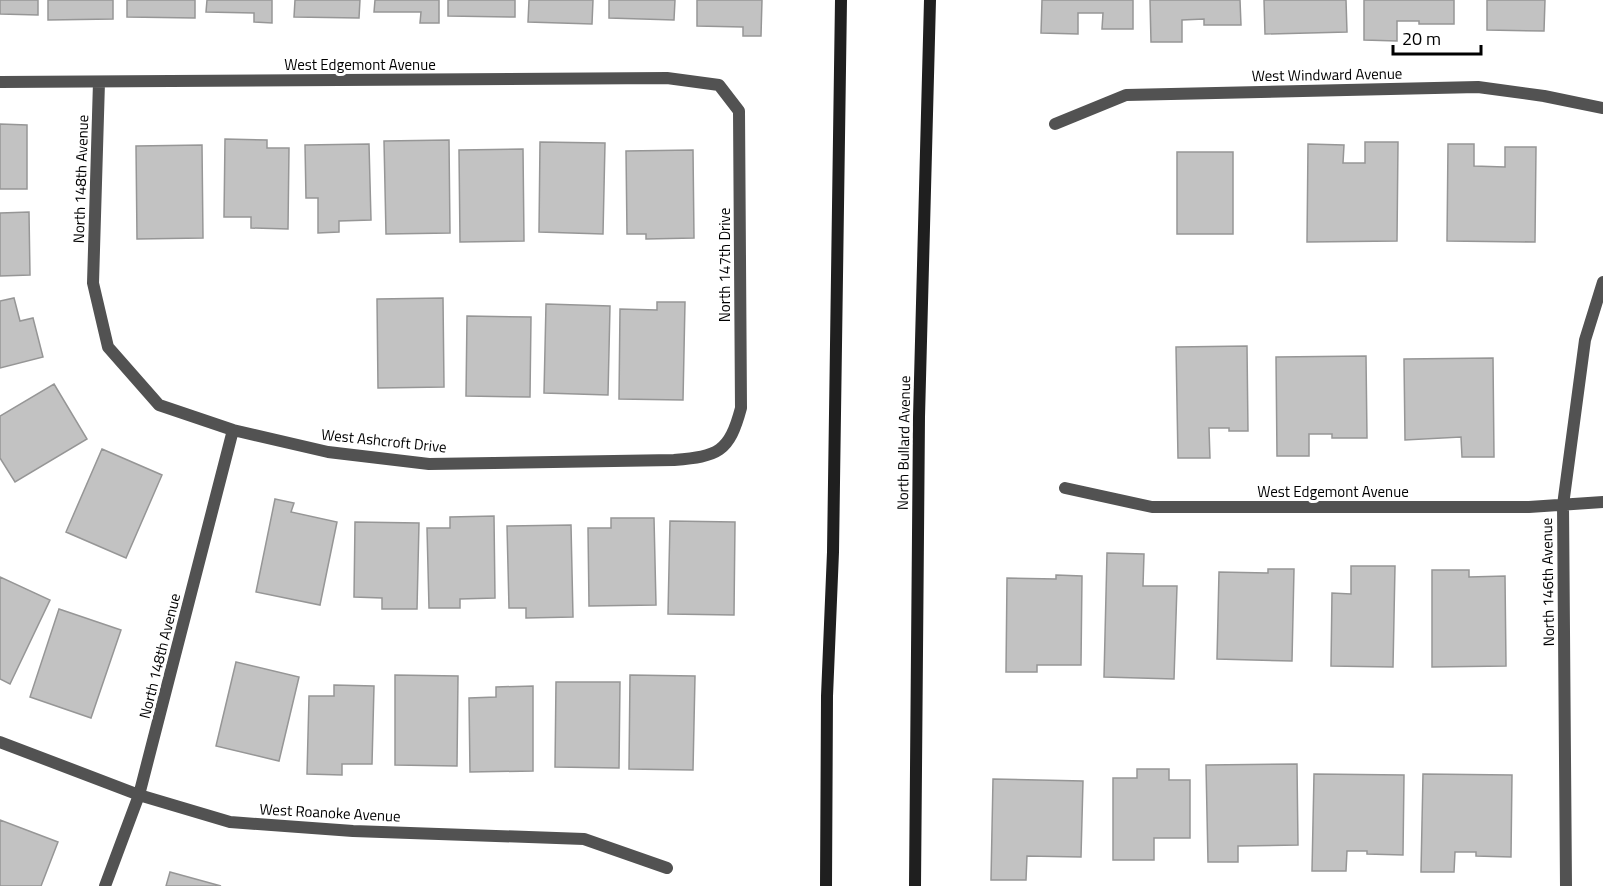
<svg xmlns="http://www.w3.org/2000/svg" width="1603" height="886" font-family="'Titillium Web',sans-serif">
  <style>
    .building { fill: #c2c2c2; stroke: #969696; stroke-width: 1.5 }
    .lines { fill: none; stroke-linecap: round; stroke-linejoin: round }
    .street { stroke: #525252; stroke-width: 12 }
    .secondary { stroke: #1f1f1f; stroke-width: 12 }
    .labels { text-anchor: middle; stroke-width: 6; stroke-linejoin: round; paint-order: stroke }
    .street-label { font-size: 15px; fill: #000; stroke: #fff }
  </style>
  <rect width="100%" height="100%" fill="#fff"/>
  <path class="building" d="M 0,0 L 38,0 L 38,15 L 0,14 Z
    M 48,0 L 113,0 L 113,19 L 48,20 Z
    M 127,0 L 195,0 L 195,18 L 127,17 Z
    M 207,0 L 272,0 L 272,23 L 254,22 L 254,13 L 206,12 Z
    M 295,0 L 360,0 L 359,18 L 294,17 Z
    M 375,0 L 439,0 L 439,23 L 420,23 L 421,12 L 374,12 Z
    M 448,0 L 515,0 L 515,17 L 448,16 Z
    M 529,0 L 593,0 L 592,24 L 528,22 Z
    M 609,0 L 675,0 L 674,20 L 609,18 Z
    M 697,0 L 762,0 L 761,36 L 743,36 L 743,27 L 697,26 Z
    M 1042,0 L 1133,0 L 1133,29 L 1102,29 L 1103,13 L 1078,13 L 1078,34 L 1041,33 Z
    M 1150,0 L 1240,0 L 1241,25 L 1204,25 L 1204,19 L 1182,20 L 1182,42 L 1151,42 Z
    M 1264,0 L 1346,0 L 1347,32 L 1265,34 Z
    M 1364,0 L 1454,0 L 1454,24 L 1419,24 L 1419,21 L 1397,21 L 1397,41 L 1364,40 Z
    M 1487,0 L 1545,0 L 1544,31 L 1487,30 Z
    M 0,124 L 27,125 L 27,189 L 0,189 Z
    M 225,139 L 267,140 L 267,148 L 289,148 L 288,229 L 251,228 L 251,217 L 224,217 Z
    M 449,140 L 450,233 L 386,234 L 384,141 Z
    M 540,142 L 605,143 L 603,234 L 539,232 Z
    M 1365,142 L 1398,142 L 1397,241 L 1307,242 L 1308,144 L 1344,145 L 1343,163 L 1365,163 Z
    M 369,144 L 371,220 L 339,221 L 339,232 L 318,233 L 318,198 L 306,198 L 305,145 Z
    M 1448,144 L 1474,144 L 1474,166 L 1505,167 L 1505,147 L 1536,147 L 1535,242 L 1447,241 Z
    M 202,145 L 203,238 L 137,239 L 136,146 Z
    M 523,149 L 524,241 L 460,242 L 459,150 Z
    M 693,150 L 694,238 L 646,239 L 646,234 L 627,234 L 626,151 Z
    M 1177,152 L 1233,152 L 1233,234 L 1177,234 Z
    M 29,212 L 30,275 L 0,276 L 0,213 Z
    M 14,298 L 20,321 L 33,318 L 43,357 L 0,368 L 0,301 Z
    M 443,298 L 444,387 L 378,388 L 377,299 Z
    M 657,302 L 685,302 L 683,400 L 619,399 L 620,309 L 657,310 Z
    M 546,304 L 610,306 L 608,395 L 544,393 Z
    M 467,316 L 531,317 L 530,397 L 466,396 Z
    M 1247,346 L 1248,431 L 1229,431 L 1229,428 L 1209,428 L 1210,458 L 1178,458 L 1176,347 Z
    M 1366,356 L 1367,438 L 1332,438 L 1332,434 L 1309,434 L 1309,456 L 1277,456 L 1276,357 Z
    M 1493,358 L 1494,457 L 1462,457 L 1461,437 L 1405,440 L 1404,359 Z
    M 54,384 L 87,439 L 15,482 L 0,458 L 0,416 Z
    M 102,449 L 162,475 L 126,558 L 66,532 Z
    M 275,499 L 294,503 L 291,512 L 337,522 L 320,605 L 256,592 Z
    M 494,516 L 495,598 L 460,599 L 460,608 L 429,608 L 427,528 L 450,528 L 450,517 Z
    M 611,518 L 654,518 L 656,605 L 589,606 L 588,528 L 611,528 Z
    M 670,521 L 735,522 L 734,615 L 668,614 Z
    M 355,522 L 419,523 L 417,609 L 382,609 L 382,598 L 354,597 Z
    M 571,525 L 573,617 L 526,618 L 526,608 L 509,608 L 507,526 Z
    M 1107,553 L 1144,554 L 1143,586 L 1177,586 L 1174,679 L 1104,677 Z
    M 1351,566 L 1395,566 L 1393,667 L 1331,666 L 1332,593 L 1351,594 Z
    M 1268,569 L 1294,569 L 1292,661 L 1217,659 L 1219,572 L 1268,573 Z
    M 1432,570 L 1469,570 L 1469,577 L 1505,576 L 1506,666 L 1432,667 Z
    M 1056,575 L 1082,576 L 1081,665 L 1037,665 L 1037,672 L 1006,672 L 1007,578 L 1056,579 Z
    M 0,577 L 50,600 L 10,684 L 0,679 Z
    M 59,609 L 121,630 L 91,718 L 30,697 Z
    M 236,662 L 299,677 L 279,761 L 216,746 Z
    M 395,675 L 458,676 L 457,766 L 395,765 Z
    M 630,675 L 695,676 L 693,770 L 629,769 Z
    M 556,682 L 620,682 L 619,768 L 555,767 Z
    M 334,685 L 374,686 L 372,764 L 342,764 L 342,775 L 307,774 L 309,696 L 334,696 Z
    M 533,686 L 533,771 L 470,772 L 469,698 L 496,697 L 496,687 Z
    M 1297,764 L 1298,845 L 1238,846 L 1238,862 L 1208,862 L 1206,765 Z
    M 1137,769 L 1169,769 L 1169,780 L 1190,780 L 1190,838 L 1154,838 L 1154,860 L 1113,860 L 1113,778 L 1137,778 Z
    M 1314,774 L 1404,775 L 1403,855 L 1367,854 L 1367,851 L 1347,851 L 1346,871 L 1312,871 Z
    M 1423,774 L 1512,775 L 1511,857 L 1476,856 L 1476,852 L 1455,852 L 1454,872 L 1421,872 Z
    M 993,779 L 1083,781 L 1081,857 L 1027,856 L 1026,880 L 991,880 Z
    M 0,820 L 58,842 L 41,886 L 0,886 Z
    M 170,872 L 221,886 L 166,886 Z"/>
  <g class="lines">
    <path class="street" d="M 0,82 L 667,78 L 719,85 L 739,111 L 741,408 C 729,453 718,456 674,460 L 429,464 L 328,452 L 233,430 L 159,405 L 108,347 L 93,283 L 99,82
      M 1055,124 L 1126,95 L 1478,87 L 1544,96 L 1603,108
      M 1065,488 L 1152,507 L 1529,507 L 1603,502
      M 0,742 L 139,795 L 230,822 L 353,831 L 584,839 L 667,868
      M 105,886 L 139,795 L 233,430
      M 1566,886 L 1563,505 L 1585,340 L 1603,282"/>
    <path class="secondary" d="M 826,886 L 827,696 L 833,552 L 841,0
      M 915,886 L 919,417 L 930,0"/>
  </g>
  <g class="labels">
    <g class="street-label">
      <text x="360" y="70">West Edgemont Avenue</text>
      <text transform="translate(1327 75) rotate(-1)" y="5">West Windward Avenue</text>
      <text transform="translate(81 179) rotate(-88)" y="5">North 148th Avenue</text>
      <text transform="translate(725 265) rotate(-90)" y="5">North 147th Drive</text>
      <text transform="translate(384 441) rotate(6)" y="5">West Ashcroft Drive</text>
      <text transform="translate(904 443) rotate(-89)" y="5">North Bullard Avenue</text>
      <text x="1333" y="497">West Edgemont Avenue</text>
      <text transform="translate(1548 582) rotate(-91)" y="5">North 146th Avenue</text>
      <text transform="translate(160 656) rotate(-76)" y="5">North 148th Avenue</text>
      <text transform="translate(330 813) rotate(3)" y="5">West Roanoke Avenue</text>
    </g>
  </g>
  <path d="M1393 45v9h88v-9" fill="none" stroke="#000000" stroke-width="3"/>
  <text x="1402" y="45" font-size="18" fill="#000000" stroke="#ffffff" stroke-width="4.5" paint-order="stroke">20 m</text>
</svg>
